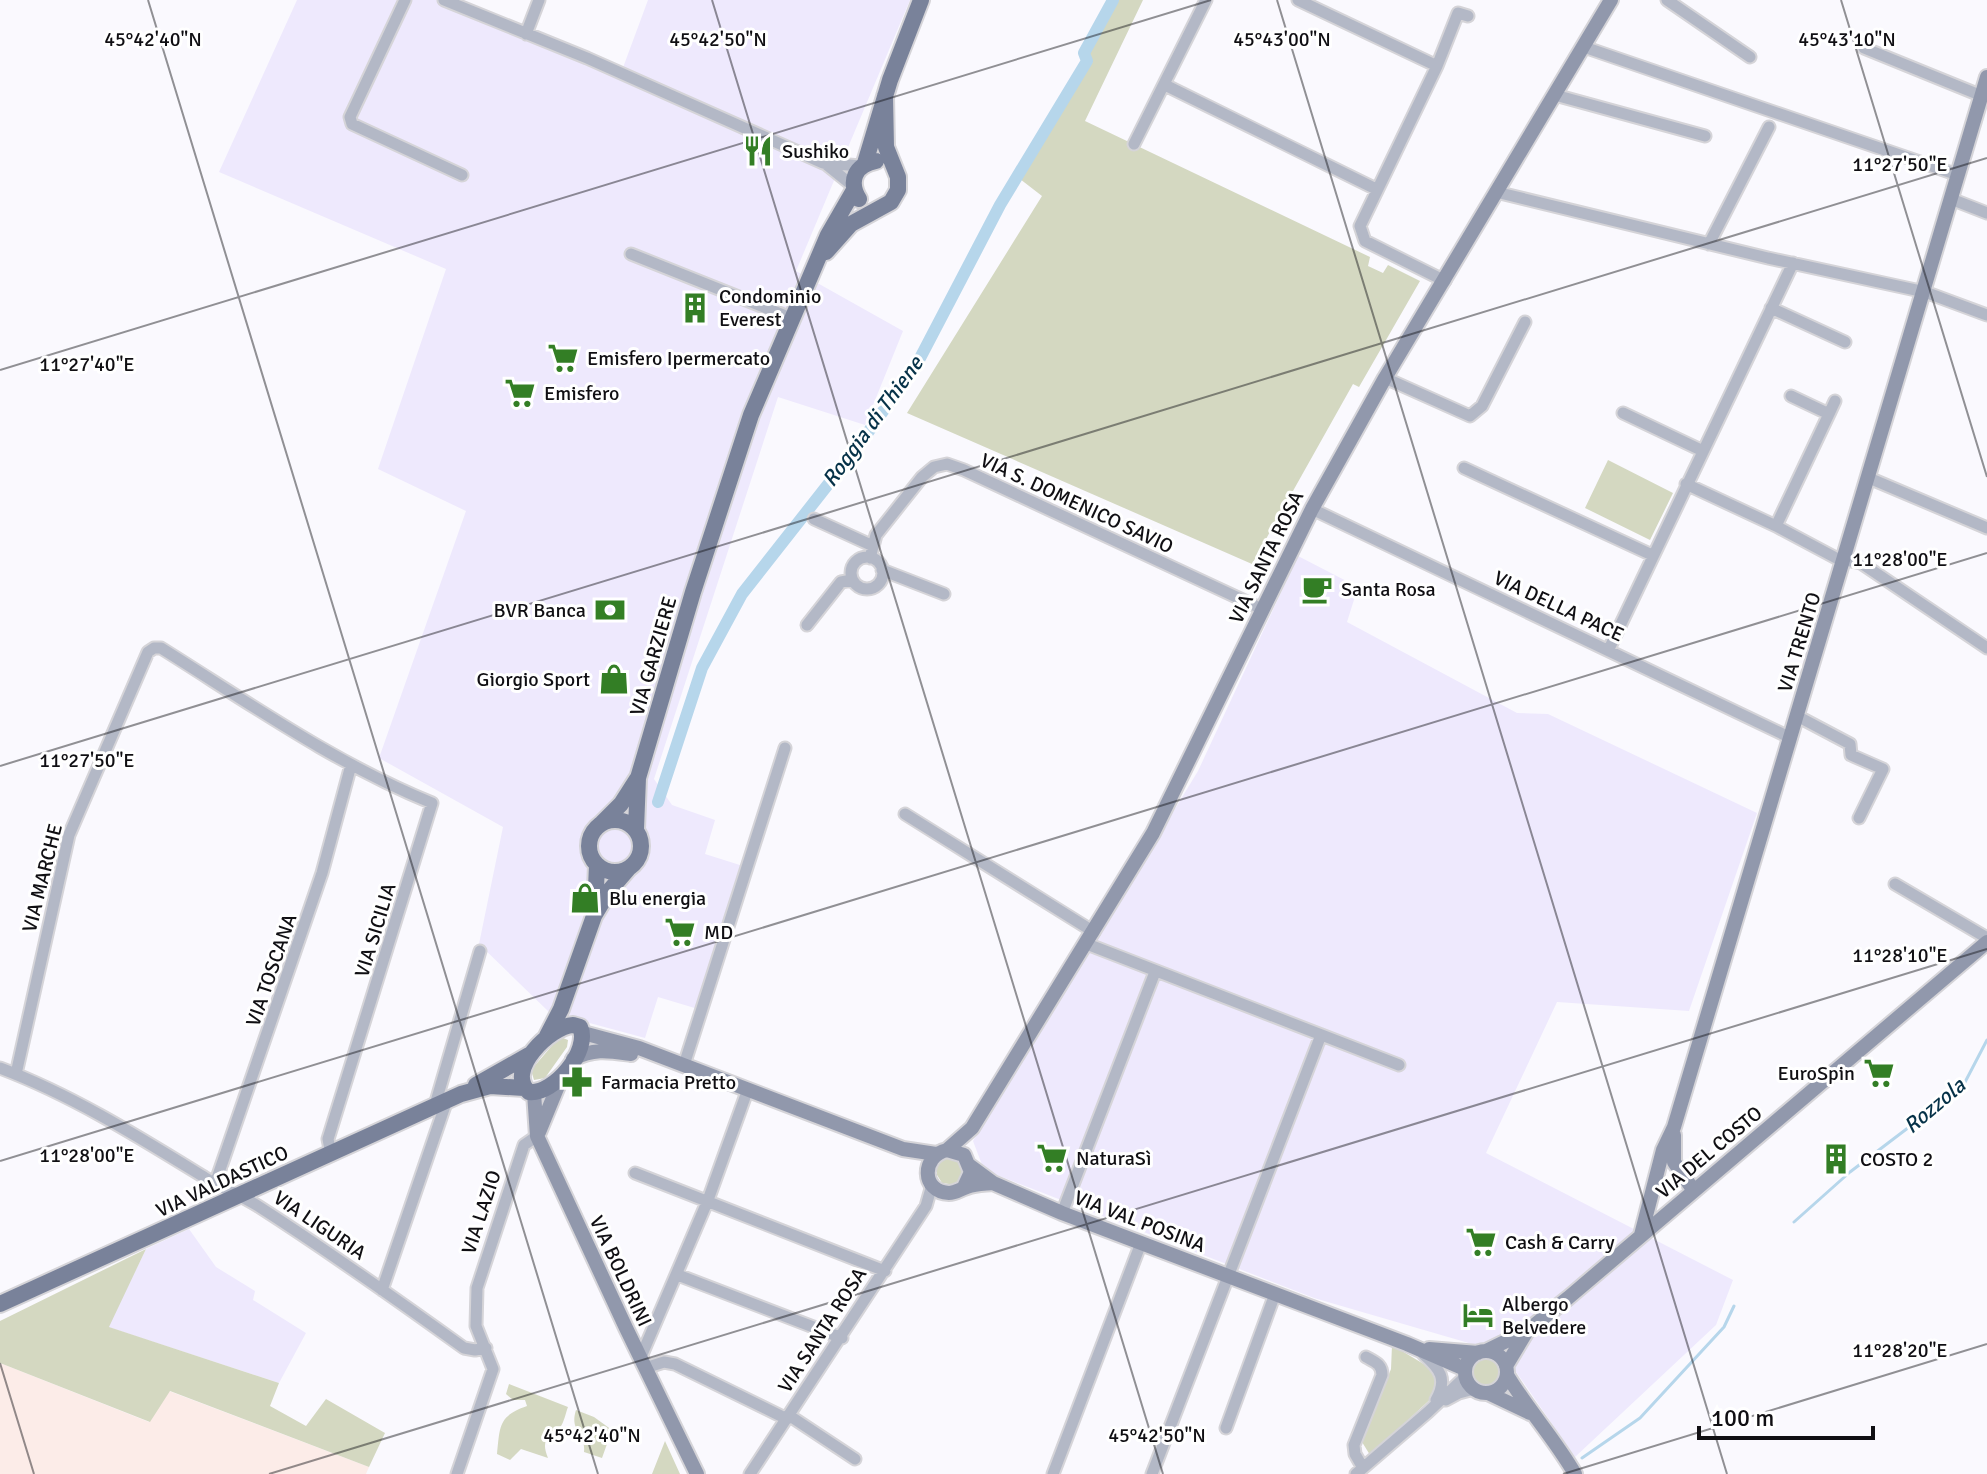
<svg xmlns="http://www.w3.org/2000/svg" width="1987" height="1474" font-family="Signika,sans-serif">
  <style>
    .built { fill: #eee9fd }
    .industrial { fill: #fcece8 }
    .green { fill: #d4d8c1 }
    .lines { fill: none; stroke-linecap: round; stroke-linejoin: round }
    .stream { stroke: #b6d6eb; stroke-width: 3 }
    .canal { stroke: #b6d6eb; stroke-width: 12 }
    .street-casing { stroke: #d5d4d8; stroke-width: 15 }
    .secondary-casing { stroke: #d5d4d8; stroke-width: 18 }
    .primary-casing { stroke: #d5d4d8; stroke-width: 20 }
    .street { stroke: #b3b8c6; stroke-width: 11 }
    .secondary { stroke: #9198ac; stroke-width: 14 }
    .primary { stroke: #79829a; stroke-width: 16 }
    .ticks { fill: none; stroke: #100f13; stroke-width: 2; stroke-opacity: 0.45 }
    .labels { text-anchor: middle; stroke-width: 6; stroke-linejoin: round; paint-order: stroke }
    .poi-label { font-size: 20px; fill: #100f13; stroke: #fff; text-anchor: start }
    .street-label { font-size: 20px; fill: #100f13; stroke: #fff }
    .water-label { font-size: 22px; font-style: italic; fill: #063248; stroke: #fff }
    .ticks-label { font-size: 20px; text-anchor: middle; fill: #100f13; stroke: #fff; stroke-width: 6; stroke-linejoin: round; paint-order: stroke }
  </style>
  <rect width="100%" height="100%" fill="#faf9fe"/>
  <path class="built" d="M 297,0 L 444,0 L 621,73 L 648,0 L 910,0 L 796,271 L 903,331 L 865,425 L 778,397 L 654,779 L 672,805 L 715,820 L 705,854 L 743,866 L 698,1009 L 658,997 L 645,1038 L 549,1012 L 479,944 L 503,827 L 379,758 L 466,511 L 378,469 L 446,269 L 219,172 Z
    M 1298,556 L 1358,587 L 1347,622 L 1517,713 L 1548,714 L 1757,813 L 1689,1011 L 1557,1002 L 1486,1153 L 1733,1280 L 1716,1325 L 1575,1457 L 1503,1353 L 1314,1298 L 984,1170 L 973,1141 L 1198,771 Z
    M 189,1229 L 216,1267 L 255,1291 L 253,1300 L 306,1333 L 279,1383 L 108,1327 L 146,1249 Z"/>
  <path class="industrial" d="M 0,1363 L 149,1422 L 169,1391 L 369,1467 L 366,1474 L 0,1474 Z"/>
  <path class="green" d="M 1116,0 L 1143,0 L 1085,121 L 1370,257 L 1368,266 L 1383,273 L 1388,265 L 1420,281 L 1359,387 L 1353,384 L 1252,564 L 907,413 L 1042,196 L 1020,179 Z
    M 1608,460 L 1673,493 L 1650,540 L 1585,508 Z
    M 563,1038 L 568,1040 L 567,1047 L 545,1078 L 534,1080 L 531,1070 L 556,1041 Z
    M 944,1157 L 963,1161 L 964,1179 L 956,1185 L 942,1183 L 937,1175 L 937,1164 Z
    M 146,1249 L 109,1327 L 279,1383 L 270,1406 L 306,1426 L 326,1399 L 385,1433 L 369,1467 L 170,1391 L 150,1422 L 0,1363 L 0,1321 Z
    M 1392,1345 L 1432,1369 L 1439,1376 L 1434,1396 L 1370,1455 L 1362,1442 L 1391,1369 Z
    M1472 1373a14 14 0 1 1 28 0a14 14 0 1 1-28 0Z
    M 509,1384 L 568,1407 C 566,1412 564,1422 561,1426 C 552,1438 539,1436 548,1458 L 521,1449 L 510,1460 L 497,1454 C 500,1427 498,1416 527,1406 L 525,1400 L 513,1400 L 506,1394 Z
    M 576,1410 L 594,1417 L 612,1430 L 602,1458 L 584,1452 C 586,1432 569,1432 576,1410 Z
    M 665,1441 L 680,1474 L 652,1474 Z"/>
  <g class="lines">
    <path class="stream" d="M 1794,1222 L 1850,1172 L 1963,1086 L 1987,1040
      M 1582,1458 L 1640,1418 L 1724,1327 L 1734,1306"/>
    <path class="canal" d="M 658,802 L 702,668 L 742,594 L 859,445 L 918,362 L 1000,205 L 1087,61 L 1084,53 L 1113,0"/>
    <g class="street-casing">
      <path id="street" d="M 405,0 L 350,117 L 352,124 L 462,175
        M 444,0 L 587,58 L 823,163 L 861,166
        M 1298,0 L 1437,66
        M 1667,0 L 1750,57
        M 526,34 L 539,0
        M 1584,47 L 1958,175
        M 1864,48 L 1982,96
        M 1165,85 L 1376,189
        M 1555,95 L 1705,136
        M 1134,144 L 1206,0
        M 827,165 L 853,186
        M 1496,192 L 1768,258 L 1925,292 L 1987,315
        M 1951,199 L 1987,213
        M 1709,244 L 1769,127
        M 631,254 L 791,318
        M 1445,281 L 1365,241 L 1360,226 L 1437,66 L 1458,13 L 1468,16
        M 1771,308 L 1845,342
        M 1385,378 L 1470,416 L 1482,406 L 1525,322
        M 1791,396 L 1829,414 L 1835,401
        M 1623,413 L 1703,451
        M 1464,468 L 1652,555
        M 1869,478 L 1987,528
        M 1686,484 L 1776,526 L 1836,558 L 1861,563 L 1987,648
        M 1312,509 L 1791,738
        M 814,519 L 873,546
        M 1776,526 L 1829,414
        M851 573a16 16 0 1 1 32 0a16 16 0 1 1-32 0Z
        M 870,558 L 876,535 L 922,477 L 934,467 L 947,464 L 964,470 L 1262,609
        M 882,570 L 944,594
        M 807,625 L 841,582 L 852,580
        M 1609,649 L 1793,263
        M 1797,716 L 1850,744 L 1851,755 L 1883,769 L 1859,818
        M 905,814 L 1094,932
        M 1895,884 L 1987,938
        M 1087,944 L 1399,1065
        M 684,1065 L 785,748
        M 0,1068 C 72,1095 139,1137 204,1177 C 221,1188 241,1195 258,1206 C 328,1251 396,1299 464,1348 L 475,1350 L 486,1348
        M 16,1074 L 69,835 L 148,652 L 154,648 L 161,648 C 249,703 336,764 432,803 L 328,1139 L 331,1154
        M 435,1105 L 480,951
        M 635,1173 L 885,1271
        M 215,1184 L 322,873 L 351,765
        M 1062,1213 L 1155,972
        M 678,1275 L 842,1338
        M 382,1290 L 447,1100
        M 1423,1354 C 1440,1369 1448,1379 1436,1400
        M 640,1359 L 708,1200 L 748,1089
        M 645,1368 L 664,1362 L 675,1364 L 787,1419
        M 1446,1400 L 1459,1393 L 1474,1389
        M 790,1416 L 855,1459
        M 1226,1428 L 1275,1294
        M 1363,1468 L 1355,1454 L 1354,1445 L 1382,1375 C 1382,1364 1375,1362 1366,1357
        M 457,1474 L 493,1369 L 476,1326 L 477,1288 L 522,1151 L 524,1145 L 537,1136
        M 750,1474 L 926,1206 L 932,1185
        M 1053,1474 L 1141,1243
        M 1152,1474 L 1321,1035
        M 1356,1474 L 1428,1412 L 1466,1376"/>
    </g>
    <g class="secondary-casing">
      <path id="secondary" d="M 583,1033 L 639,1048 L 903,1149 L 936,1154
        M 573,1059 C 594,1048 609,1051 631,1054
        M 534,1093 L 537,1136 L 626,1328 L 697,1474
        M 539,1132 L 560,1081
        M 1674,1135 L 1674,1162 L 1694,1191
        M 947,1150 L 972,1128 L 1153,833 L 1312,509 L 1385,378 L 1611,0
        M 970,1166 L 993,1183 L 1062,1213 L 1407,1344 L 1465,1369
        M 964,1187 L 971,1172 L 964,1155 L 947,1150 C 921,1156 921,1192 949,1193 C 956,1193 960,1189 967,1187 C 975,1184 984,1184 993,1183
        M 1641,1235 L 1663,1150 L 1674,1127 L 1987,77
        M 1429,1349 L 1478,1353
        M1465 1372a21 21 0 1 1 42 0a21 21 0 1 1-42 0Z
        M 1486,1351 L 1527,1331 L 1568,1298 L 1987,942
        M 1506,1366 L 1527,1331
        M 1507,1375 C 1528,1410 1555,1439 1575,1474
        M 1488,1393 L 1530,1413"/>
    </g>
    <g class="primary-casing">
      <path id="primary" d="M 865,163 L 890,80 L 921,0
        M 859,199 C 848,181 855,165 876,161
        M 826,252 L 851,224 L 891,202 L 898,190 L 898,177 L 886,147 L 885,96
        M589 846a26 26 0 1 1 52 0a26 26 0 1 1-52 0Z
        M 602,823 L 621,804 L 637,779
        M 636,829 L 638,778 L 693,592 L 751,415 L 828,235 L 854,190
        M 595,911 L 597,865
        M 573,1025 L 580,1027 C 591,1050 554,1095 529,1092 C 504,1071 551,1026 573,1025 Z
        M 547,1036 L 561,1009 L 594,916 L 609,891 L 628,869
        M 476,1085 L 529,1055
        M 0,1304 L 461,1094 L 490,1086 L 524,1088"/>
    </g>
    <use href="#street" class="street"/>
    <use href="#secondary" class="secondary"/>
    <use href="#primary" class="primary"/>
  </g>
  <path class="ticks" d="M 148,0 L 598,1474M 712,0 L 1163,1474M 1277,0 L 1727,1474M 1841,0 L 1987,477M 0,370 L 1211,0M 0,766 L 1987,158M 0,1161 L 1987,553M 0,1363 L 34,1474M 269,1474 L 1987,949M 1563,1474 L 1987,1344"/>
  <defs>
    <g id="restaurant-bare" transform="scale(2.4)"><path d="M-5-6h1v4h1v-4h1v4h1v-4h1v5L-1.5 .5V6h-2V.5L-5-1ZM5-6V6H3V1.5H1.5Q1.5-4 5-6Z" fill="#337e25" stroke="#fff" stroke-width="2.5" paint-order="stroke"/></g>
    <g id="building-bare" transform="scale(2.4)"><path d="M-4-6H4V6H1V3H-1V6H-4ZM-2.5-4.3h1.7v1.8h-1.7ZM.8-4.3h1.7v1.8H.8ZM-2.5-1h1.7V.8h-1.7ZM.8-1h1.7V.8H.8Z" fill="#337e25" stroke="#fff" stroke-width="2.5" paint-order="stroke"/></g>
    <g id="supermarket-bare" transform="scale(2.4)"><path d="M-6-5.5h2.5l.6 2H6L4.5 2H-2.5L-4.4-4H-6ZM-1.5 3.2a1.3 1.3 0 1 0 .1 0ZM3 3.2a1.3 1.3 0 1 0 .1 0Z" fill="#337e25" stroke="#fff" stroke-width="2.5" paint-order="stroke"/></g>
    <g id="cafe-bare" transform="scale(2.4)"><path d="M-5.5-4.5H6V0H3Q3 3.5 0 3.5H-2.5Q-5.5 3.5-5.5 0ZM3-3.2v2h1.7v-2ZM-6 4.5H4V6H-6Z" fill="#337e25" stroke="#fff" stroke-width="2.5" paint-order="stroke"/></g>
    <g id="bank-bare" transform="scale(2.4)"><path d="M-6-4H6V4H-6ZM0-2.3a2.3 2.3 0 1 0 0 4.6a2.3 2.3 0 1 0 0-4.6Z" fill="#337e25" stroke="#fff" stroke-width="2.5" paint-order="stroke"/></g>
    <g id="shop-bare" transform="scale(2.4)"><path d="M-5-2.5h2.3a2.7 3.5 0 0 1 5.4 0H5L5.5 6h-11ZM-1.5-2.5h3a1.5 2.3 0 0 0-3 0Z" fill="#337e25" stroke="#fff" stroke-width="2.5" paint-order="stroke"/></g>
    <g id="pharmacy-bare" transform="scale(2.4)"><path d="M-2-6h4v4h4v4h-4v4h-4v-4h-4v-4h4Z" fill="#337e25" stroke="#fff" stroke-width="2.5" paint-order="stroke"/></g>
    <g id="hotel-bare" transform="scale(2.4)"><path d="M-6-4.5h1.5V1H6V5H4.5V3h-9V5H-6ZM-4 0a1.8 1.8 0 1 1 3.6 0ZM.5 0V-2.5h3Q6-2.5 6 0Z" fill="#337e25" stroke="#fff" stroke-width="2.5" paint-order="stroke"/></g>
  </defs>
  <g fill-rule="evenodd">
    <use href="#restaurant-bare" x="758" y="151"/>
    <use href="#building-bare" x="695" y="308"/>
    <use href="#supermarket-bare" x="563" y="358"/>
    <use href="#supermarket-bare" x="520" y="393"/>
    <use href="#cafe-bare" x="1317" y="589"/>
    <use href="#bank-bare" x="610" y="610"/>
    <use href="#shop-bare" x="614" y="679"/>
    <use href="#shop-bare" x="585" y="898"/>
    <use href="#supermarket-bare" x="680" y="932"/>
    <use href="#supermarket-bare" x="1879" y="1073"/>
    <use href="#pharmacy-bare" x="577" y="1082"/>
    <use href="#supermarket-bare" x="1052" y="1158"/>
    <use href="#building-bare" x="1836" y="1159"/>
    <use href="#supermarket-bare" x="1481" y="1242"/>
    <use href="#hotel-bare" x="1478" y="1315"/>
  </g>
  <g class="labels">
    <g class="poi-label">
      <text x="782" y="158">Sushiko</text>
      <text x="719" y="303">Condominio<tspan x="719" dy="23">Everest</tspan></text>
      <text x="587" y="365">Emisfero Ipermercato</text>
      <text x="544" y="400">Emisfero</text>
      <text x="1341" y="596">Santa Rosa</text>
      <text x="586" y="617" text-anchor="end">BVR Banca</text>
      <text x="590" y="686" text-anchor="end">Giorgio Sport</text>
      <text x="609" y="905">Blu energia</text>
      <text x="704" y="939">MD</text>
      <text x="1855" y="1080" text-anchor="end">EuroSpin</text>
      <text x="601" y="1089">Farmacia Pretto</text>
      <text x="1076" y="1165">NaturaSì</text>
      <text x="1860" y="1166">COSTO 2</text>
      <text x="1505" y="1249">Cash &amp; Carry</text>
      <text x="1502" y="1311">Albergo<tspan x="1502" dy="23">Belvedere</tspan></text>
    </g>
    <g class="street-label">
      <text transform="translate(1077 503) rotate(25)" y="7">VIA S. DOMENICO SAVIO</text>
      <text transform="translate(1266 557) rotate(-64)" y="7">VIA SANTA ROSA</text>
      <text transform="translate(1559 606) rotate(25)" y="7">VIA DELLA PACE</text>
      <text transform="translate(1799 642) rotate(-73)" y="7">VIA TRENTO</text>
      <text transform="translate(653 656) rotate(-74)" y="7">VIA GARZIERE</text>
      <text transform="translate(42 878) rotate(-76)" y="7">VIA MARCHE</text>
      <text transform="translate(375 930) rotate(-73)" y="7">VIA SICILIA</text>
      <text transform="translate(271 970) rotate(-71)" y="7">VIA TOSCANA</text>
      <text transform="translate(1709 1152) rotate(-40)" y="7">VIA DEL COSTO</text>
      <text transform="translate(222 1181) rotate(-25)" y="7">VIA VALDASTICO</text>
      <text transform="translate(481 1212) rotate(-72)" y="7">VIA LAZIO</text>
      <text transform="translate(1140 1221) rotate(21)" y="7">VIA VAL POSINA</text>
      <text transform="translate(320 1225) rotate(34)" y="7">VIA LIGURIA</text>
      <text transform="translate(621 1271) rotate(65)" y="7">VIA BOLDRINI</text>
      <text transform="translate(822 1330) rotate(-57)" y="7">VIA SANTA ROSA</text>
    </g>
    <g class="water-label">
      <text transform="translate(872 421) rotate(-54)" y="8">Roggia di Thiene</text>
      <text transform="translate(1934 1105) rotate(-40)" y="8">Rozzola</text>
    </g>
  </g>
  <g class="ticks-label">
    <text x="153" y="46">45°42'40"N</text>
    <text x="718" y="46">45°42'50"N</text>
    <text x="1282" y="46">45°43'00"N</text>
    <text x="1847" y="46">45°43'10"N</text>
    <text x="1900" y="171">11°27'50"E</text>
    <text x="87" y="371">11°27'40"E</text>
    <text x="1900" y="566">11°28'00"E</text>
    <text x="87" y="767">11°27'50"E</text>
    <text x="1900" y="962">11°28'10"E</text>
    <text x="87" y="1162">11°28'00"E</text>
    <text x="1900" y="1357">11°28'20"E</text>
    <text x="592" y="1442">45°42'40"N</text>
    <text x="1157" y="1442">45°42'50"N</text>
  </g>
  <path d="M1699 1426v12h174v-12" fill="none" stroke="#100f13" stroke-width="4"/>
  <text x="1711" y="1426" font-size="24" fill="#100f13" stroke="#ffffff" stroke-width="6" paint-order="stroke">100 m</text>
</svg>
